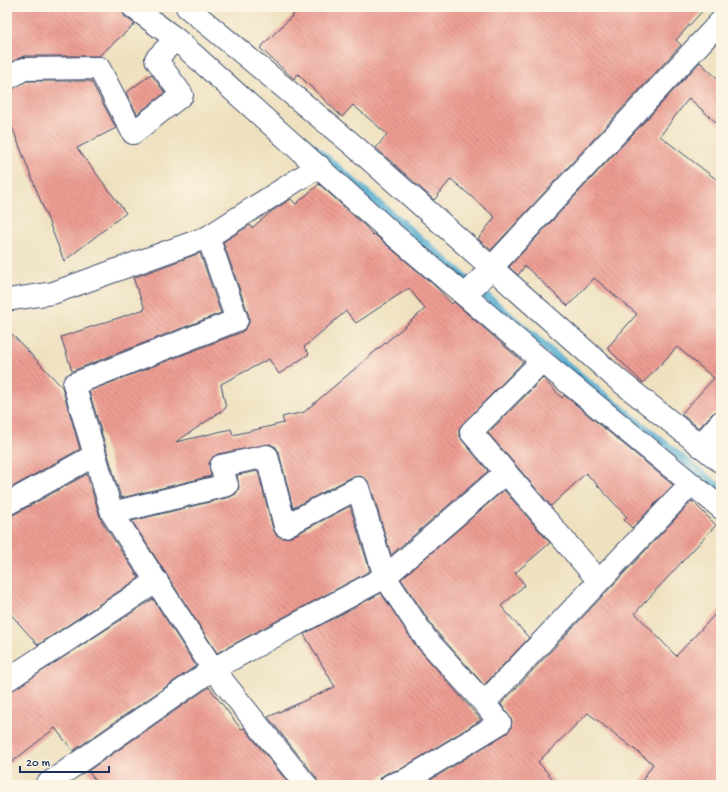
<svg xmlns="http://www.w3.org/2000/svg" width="728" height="792" font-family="'Gochi Hand',sans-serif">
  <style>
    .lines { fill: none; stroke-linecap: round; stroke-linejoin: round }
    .stream { stroke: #52add0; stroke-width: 9 }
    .building { fill: url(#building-back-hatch); fill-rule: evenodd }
    .minor-casing { stroke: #3b4a6d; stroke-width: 24 }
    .minor { stroke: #fff; stroke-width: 22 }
  </style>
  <defs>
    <pattern id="building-back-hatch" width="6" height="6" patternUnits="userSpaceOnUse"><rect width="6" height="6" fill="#ee9d93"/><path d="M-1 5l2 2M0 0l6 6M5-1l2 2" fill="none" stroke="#c0807b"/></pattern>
  </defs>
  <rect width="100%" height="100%" fill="#fcf5e5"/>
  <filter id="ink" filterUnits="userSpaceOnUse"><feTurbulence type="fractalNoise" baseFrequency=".025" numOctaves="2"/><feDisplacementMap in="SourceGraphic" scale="8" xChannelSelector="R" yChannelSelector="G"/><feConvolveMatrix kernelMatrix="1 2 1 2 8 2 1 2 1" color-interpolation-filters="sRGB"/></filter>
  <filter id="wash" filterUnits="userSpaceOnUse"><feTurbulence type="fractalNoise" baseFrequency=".012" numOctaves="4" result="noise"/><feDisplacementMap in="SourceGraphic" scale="16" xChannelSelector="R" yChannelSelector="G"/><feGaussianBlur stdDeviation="0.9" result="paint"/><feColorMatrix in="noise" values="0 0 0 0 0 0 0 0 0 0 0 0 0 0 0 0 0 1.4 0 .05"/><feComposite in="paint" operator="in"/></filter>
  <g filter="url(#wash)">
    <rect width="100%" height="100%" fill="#eee1bf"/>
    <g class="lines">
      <path class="stream" d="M 303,139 L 567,366 L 721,490"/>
    </g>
    <g id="blocks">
      <path class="building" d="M 7,7 L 121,7 L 125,17 L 135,24 L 99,56 L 24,56 L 7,64 Z
        M 301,7 L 706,7 L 676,40 L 681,45 L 491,250 L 478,239 L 495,217 L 451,179 L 434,200 L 376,148 L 387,134 L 353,105 L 342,117 L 298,74 L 294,79 L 260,48 Z
        M 700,62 L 721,82 L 721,127 L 689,98 L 660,136 L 721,183 L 721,410 L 712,414 L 699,428 L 681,414 L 714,378 L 677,347 L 643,383 L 607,348 L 637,314 L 594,278 L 568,306 L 525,266 L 518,275 L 509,267 Z
        M 151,74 L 165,93 L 137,114 L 126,93 Z
        M 27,81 L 91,81 L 116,128 L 77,148 L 126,213 L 64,261 L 7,114 L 7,91 Z
        M 319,184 L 364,225 L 373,235 L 374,234 L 434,285 L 452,304 L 454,302 L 523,362 L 459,428 L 459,434 L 462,440 L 488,471 L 391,555 L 370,484 L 366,479 L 360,476 L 352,477 L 293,508 L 279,453 L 276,447 L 270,444 L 218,454 L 213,457 L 209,463 L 211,476 L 121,498 L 89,391 L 242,332 L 246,328 L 249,323 L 249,316 L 223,242 L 250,225 L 252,228 L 272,211 L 291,199 L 296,204 ZM 409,288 L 425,309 L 304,412 L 282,417 L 284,423 L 233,435 L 231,429 L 176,442 L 226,408 L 221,384 L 269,359 L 279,374 L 309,354 L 304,347 L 346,311 L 356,323 Z
        M 200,253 L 221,313 L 72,371 L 61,337 L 145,309 L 133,278 Z
        M 7,329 L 62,387 L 80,449 L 7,490 Z
        M 543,378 L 562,398 L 564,395 L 673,485 L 632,528 L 624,520 L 627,517 L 586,473 L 551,506 L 488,433 Z
        M 258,471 L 273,529 L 276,535 L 283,538 L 291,537 L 350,506 L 370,571 L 217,653 L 132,521 L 230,497 L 236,494 L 239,488 L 237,475 Z
        M 87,474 L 101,520 L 139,578 L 38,645 L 7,610 L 7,516 L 13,515 Z
        M 504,490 L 550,543 L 515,573 L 525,585 L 501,606 L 529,638 L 484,685 L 436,631 L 401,579 Z
        M 692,501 L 716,525 L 635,613 L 676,656 L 721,608 L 721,785 L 639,785 L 653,764 L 588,713 L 538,762 L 558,785 L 422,785 L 507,733 L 511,728 L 512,721 L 501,704 Z
        M 381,593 L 417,647 L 481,720 L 401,769 L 387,773 L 381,777 L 379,785 L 318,785 L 316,777 L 268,717 L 335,687 L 304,634 Z
        M 153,599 L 196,666 L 73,751 L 55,728 L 7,766 L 7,694 Z
        M 209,687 L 241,729 L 244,728 L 290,785 L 99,785 L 88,771 Z"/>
    </g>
  </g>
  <g filter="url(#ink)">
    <use href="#blocks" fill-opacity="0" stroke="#3b4a6d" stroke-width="1"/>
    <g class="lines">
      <g class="minor-casing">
        <path id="minor" d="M 133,7 L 176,39 L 394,235 L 542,361 L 721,508
          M 187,7 L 352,144 L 616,378 L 721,462
          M 7,79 L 24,69 L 99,68 L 133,133 L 182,95 L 156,59 L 176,39
          M 208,237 L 237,320 L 74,384 L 112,513 L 213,669 L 306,785
          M 466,295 L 721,21
          M 7,300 L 53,293 L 208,237 L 319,166
          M 542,361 L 471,432 L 599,581
          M 700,446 L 721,422
          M 7,504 L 95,455
          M 112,513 L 227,485 L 221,466 L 267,456 L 285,526 L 358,488 L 385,577 L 506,472
          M 7,680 L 157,581
          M 46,785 L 213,669 L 385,577 L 426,639 L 484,703
          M 391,785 L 406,780 L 500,723 L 484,703 L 691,484"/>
      </g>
      <use href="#minor" class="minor"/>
    </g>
  </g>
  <rect width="728" height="792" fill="none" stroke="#fcf5e5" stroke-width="24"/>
  <path d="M20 766v6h89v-6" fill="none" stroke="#1b2f5e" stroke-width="2"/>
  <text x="26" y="766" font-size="12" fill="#1b2f5e" stroke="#fcf5e5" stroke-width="3" paint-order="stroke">20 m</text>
</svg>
